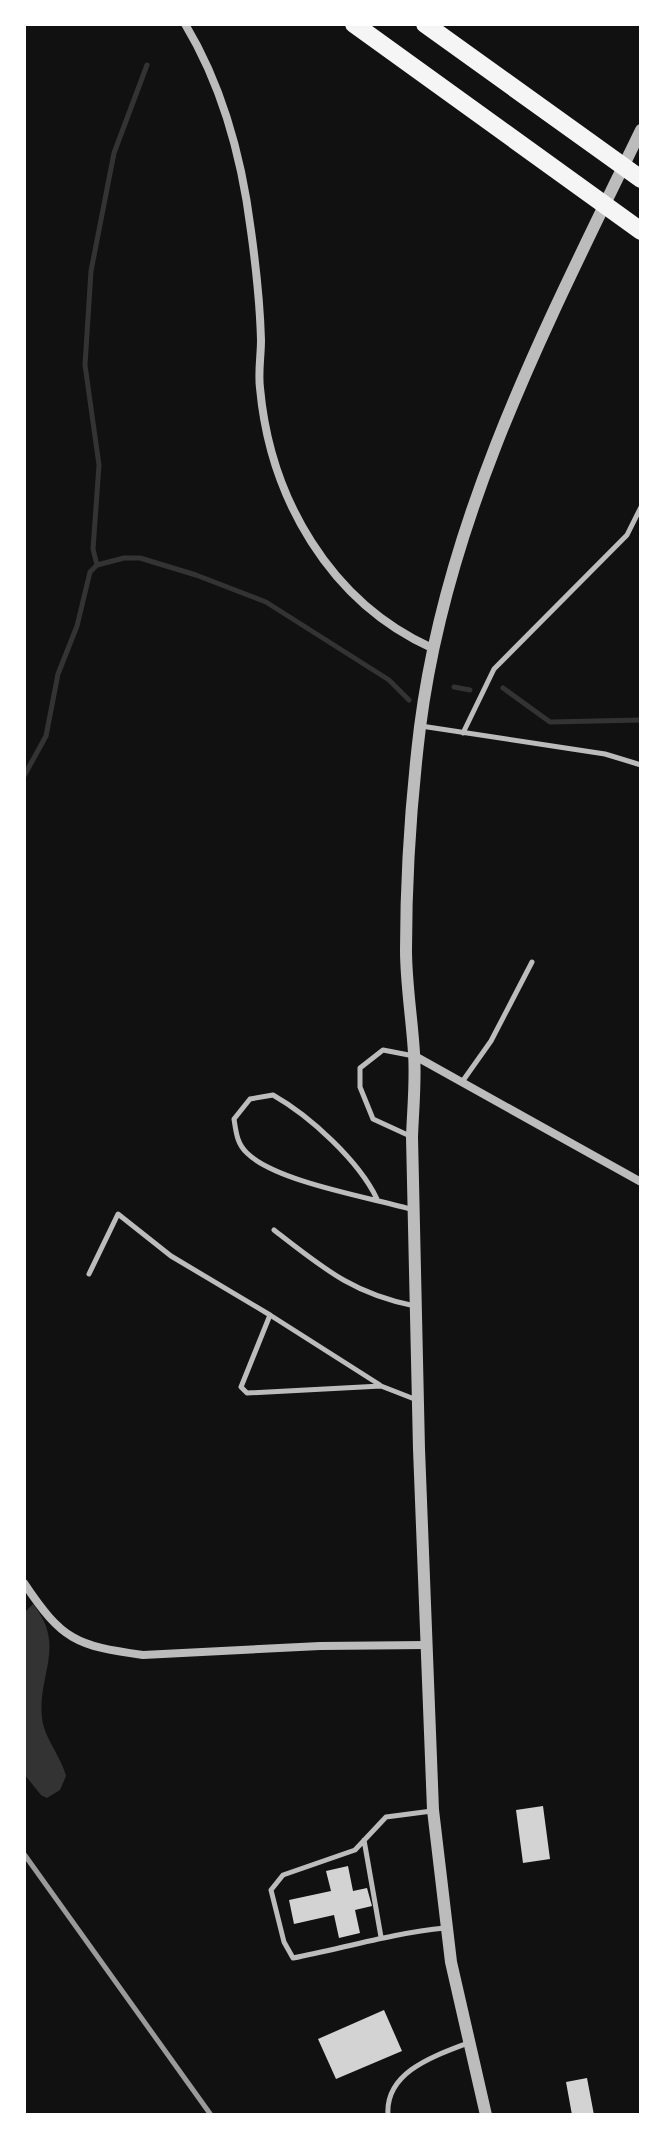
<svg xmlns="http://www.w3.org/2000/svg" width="665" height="2139" font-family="Figtree,sans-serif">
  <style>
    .water { fill: #333 }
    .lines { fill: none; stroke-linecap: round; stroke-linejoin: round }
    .stream { stroke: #333; stroke-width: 5 }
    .building { fill: #d3d3d3 }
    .service { stroke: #bcbcbc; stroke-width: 5 }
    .minor { stroke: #bcbcbc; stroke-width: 8 }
    .tertiary { stroke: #bcbcbc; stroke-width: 12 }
    .motorway { stroke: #f5f5f5; stroke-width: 18 }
    .rail { stroke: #9a9a9a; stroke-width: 5 }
  </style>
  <rect width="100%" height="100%" fill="#111"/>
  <path class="water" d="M 33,1604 C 67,1646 37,1675 42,1718 C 44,1738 61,1756 66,1776 L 60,1790 L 47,1798 L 41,1795 L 24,1774 L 24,1613 Z"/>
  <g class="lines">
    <path class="stream" d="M 97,565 L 93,549 L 99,465 L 85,365 L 91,271 L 114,153 L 147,65
      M 454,687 L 470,690
      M 503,688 L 550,722 L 641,720
      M 24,776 L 46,736 L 58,674 L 77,626 L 90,572 L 97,565 L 124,558 L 140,558 L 196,575 L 266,602 L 389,680 L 409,700"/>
  </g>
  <path class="building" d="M 543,1806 L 550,1859 L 523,1863 L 516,1810 Z
    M 348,1866 L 353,1891 L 367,1888 L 372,1906 L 355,1910 L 360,1933 L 339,1938 L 334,1915 L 294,1924 L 289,1900 L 331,1891 L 326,1871 Z
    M 384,2010 L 402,2051 L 336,2079 L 318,2039 Z
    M 587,2078 L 594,2115 L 572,2115 L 566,2082 Z"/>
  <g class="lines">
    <path class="service" d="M 421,726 L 605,754 L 641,765
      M 463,733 L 494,669 L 627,535 L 641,507
      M 462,1082 L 491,1041 L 532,962
      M 410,1136 L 373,1119 L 360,1087 L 360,1068 L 383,1050 L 414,1056
      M 377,1199 C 359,1161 310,1116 273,1095 L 250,1099 L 234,1119 C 236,1132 237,1144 247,1153 C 276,1182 373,1198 414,1210
      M 274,1230 C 323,1268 353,1294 415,1306
      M 89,1274 L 118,1214 L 171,1256 L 270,1315 L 241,1387 L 247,1393 L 381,1386 L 417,1400
      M 270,1315 L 380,1385
      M 432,1811 L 386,1817 L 355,1850 L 283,1875 L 271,1890 L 284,1942 L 293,1958 C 344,1948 393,1933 445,1928
      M 364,1840 L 381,1937
      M 388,2115 C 385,2072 434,2056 468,2043"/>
    <path class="minor" d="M 185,24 C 223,87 242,159 251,231 C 256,267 260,304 261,340 C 261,356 258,372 260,388 C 270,498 330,602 432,648
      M 415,1056 L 641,1182
      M 24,1583 C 62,1640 76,1646 143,1655 L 320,1646 L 426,1645"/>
    <path class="tertiary" d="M 486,2115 L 451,1962 L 433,1810 L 419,1449 L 412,1137 C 413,1109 416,1080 414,1053 C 412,1019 406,984 406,950 C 406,876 411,801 420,727 C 447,514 548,322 641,130"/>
    <path class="motorway" d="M 354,24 L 641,231
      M 425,24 L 641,179"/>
    <path class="rail" d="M 24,1854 L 211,2115"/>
  </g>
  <rect width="665" height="2139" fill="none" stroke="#ffffff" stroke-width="52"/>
</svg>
